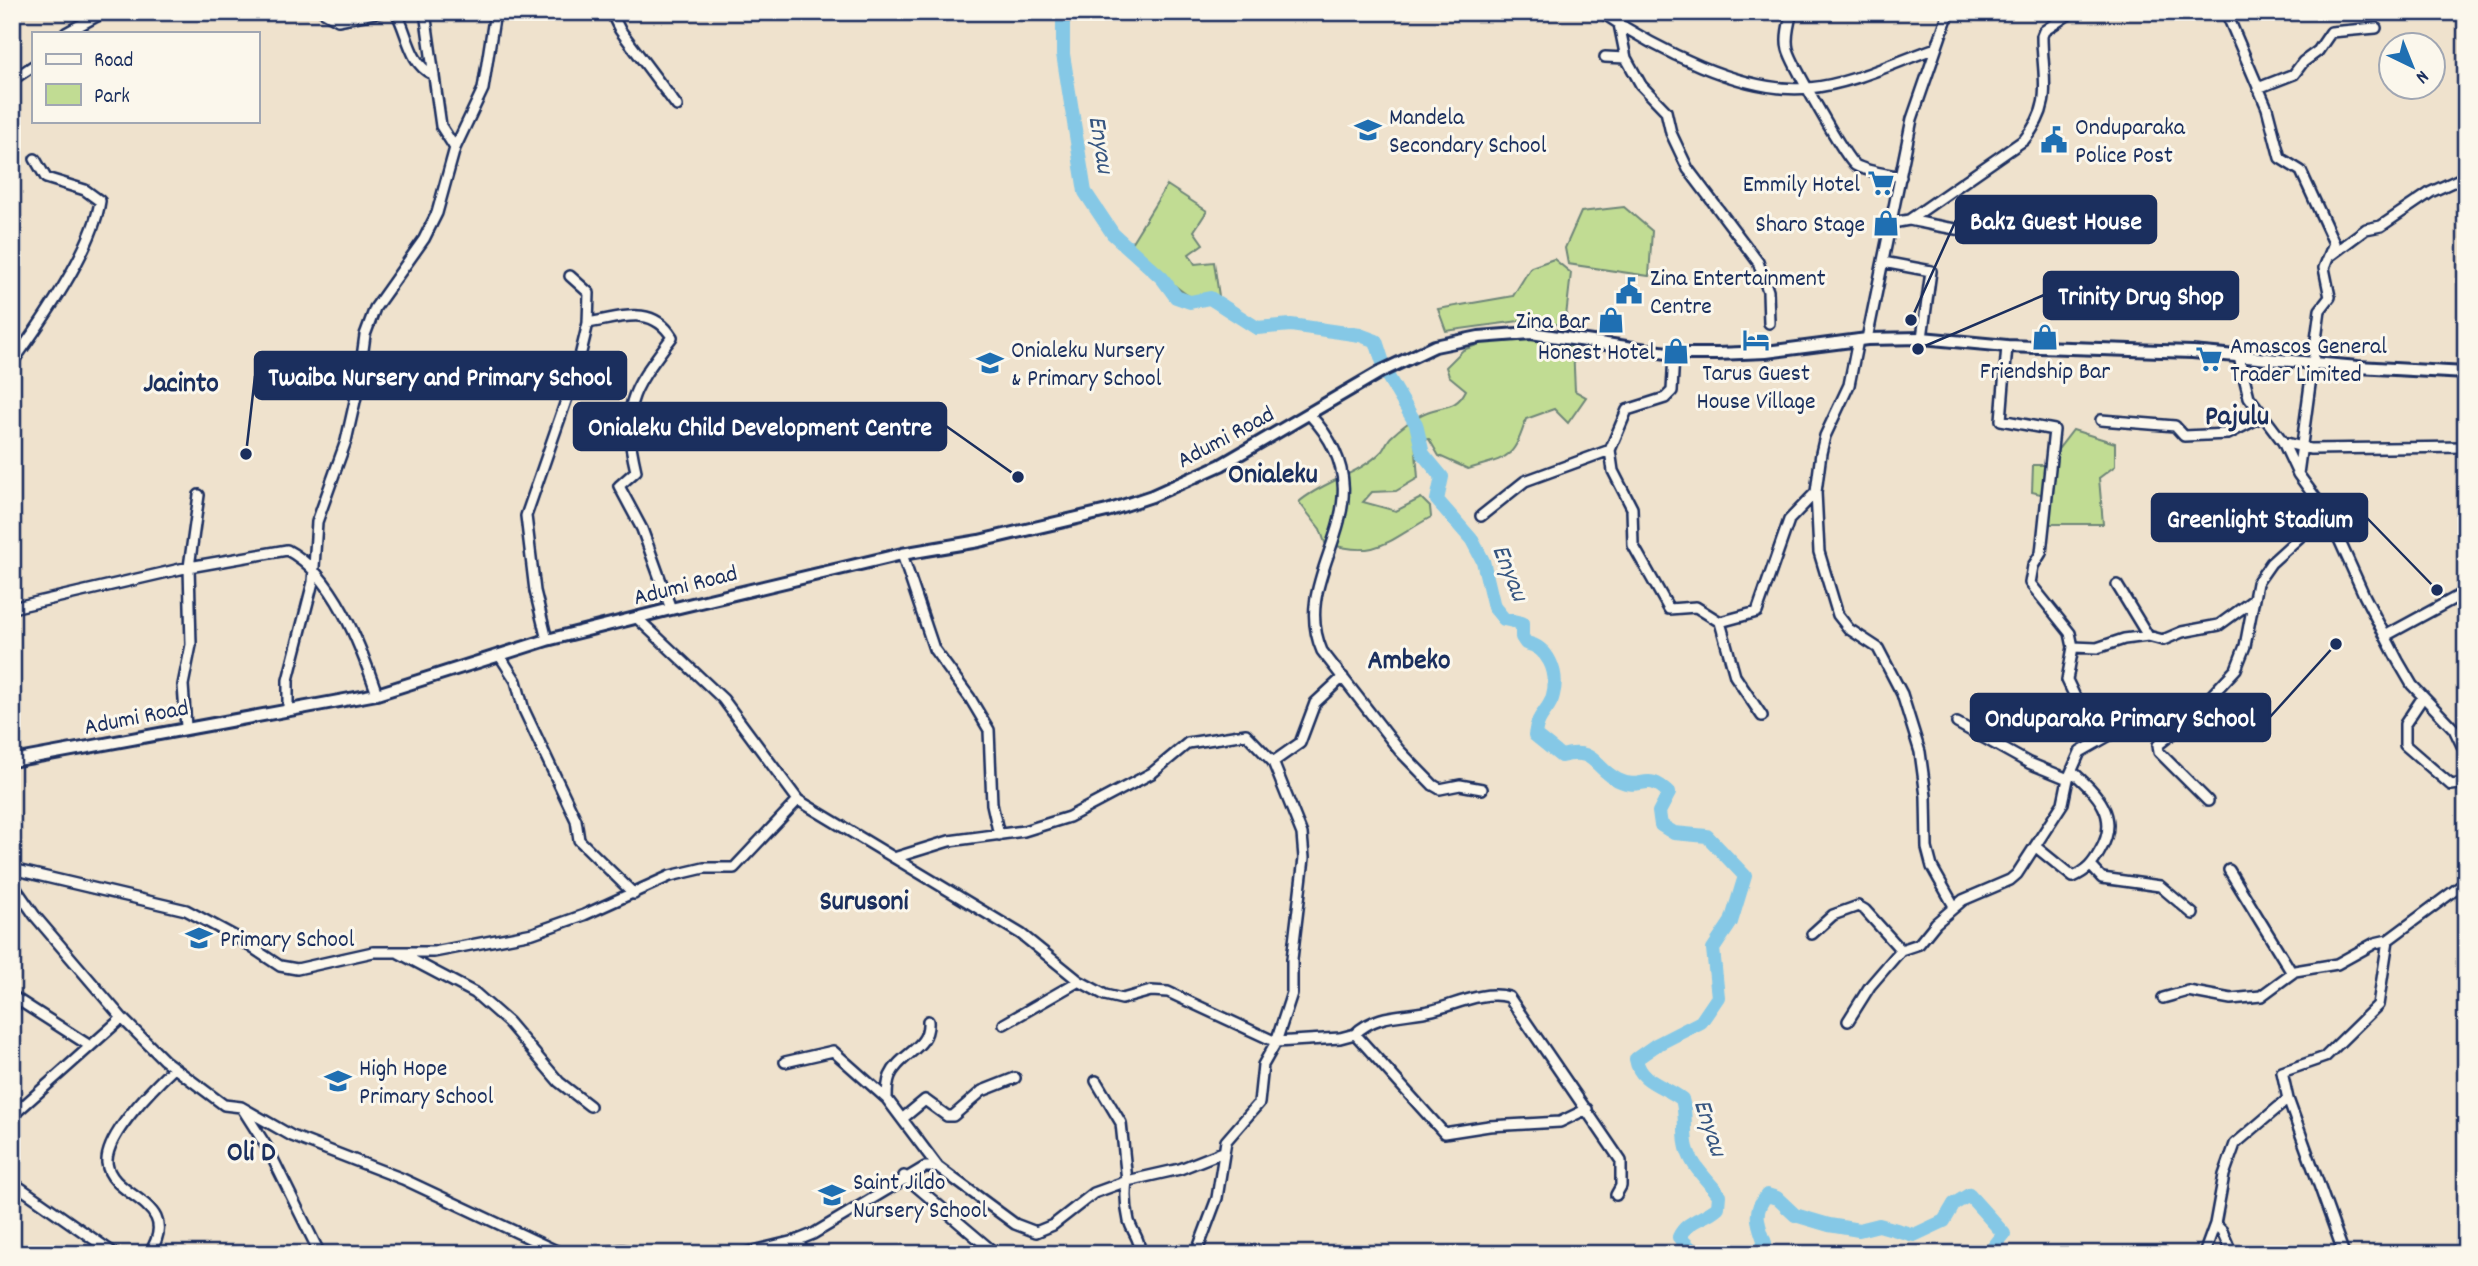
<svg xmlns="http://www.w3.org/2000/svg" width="2478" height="1266" font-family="Dekko,sans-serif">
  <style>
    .green { fill: #c1dc93; stroke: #6e8678; stroke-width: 2 }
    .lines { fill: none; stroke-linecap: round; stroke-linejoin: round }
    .stream { stroke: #5b8bb0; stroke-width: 2.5 }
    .river { stroke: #85c8e6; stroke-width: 14 }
    .minor-casing { stroke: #1b2f5e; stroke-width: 14 }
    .major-casing { stroke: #1b2f5e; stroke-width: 16 }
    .minor { stroke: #fbf7ec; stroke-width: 9 }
    .major { stroke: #fbf7ec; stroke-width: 10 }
    .labels { text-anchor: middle; stroke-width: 6; stroke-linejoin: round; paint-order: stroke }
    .poi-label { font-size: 24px; fill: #1b2f5e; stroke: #fbf7ec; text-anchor: start }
    .street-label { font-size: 24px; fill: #1b2f5e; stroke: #fbf7ec }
    .water-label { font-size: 26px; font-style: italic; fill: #365580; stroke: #fbf7ec }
    .quarter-label { font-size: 28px; font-weight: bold; fill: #1b2f5e; stroke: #fbf7ec }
    .leader { fill: none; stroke: #1b2f5e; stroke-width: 2.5 }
    .callout-dot { fill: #1b2f5e; stroke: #fbf7ec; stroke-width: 2.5 }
    .callout { fill: #1b2f5e; stroke: #1b2f5e; stroke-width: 2.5 }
    .callout-label { font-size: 26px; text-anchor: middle; font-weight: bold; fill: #fff }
  </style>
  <rect width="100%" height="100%" fill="#efe2cd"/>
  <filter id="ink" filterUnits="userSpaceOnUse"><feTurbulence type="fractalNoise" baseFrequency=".0143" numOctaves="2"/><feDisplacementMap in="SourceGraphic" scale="14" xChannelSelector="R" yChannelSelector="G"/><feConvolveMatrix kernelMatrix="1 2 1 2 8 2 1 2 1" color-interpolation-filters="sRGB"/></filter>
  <g filter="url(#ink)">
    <path class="green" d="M 1167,185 L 1207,211 L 1194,231 L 1203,244 L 1189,254 L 1195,264 L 1214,262 L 1219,296 C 1211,296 1200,299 1192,297 C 1182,296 1142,255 1130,245 Z
      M 1624,207 L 1652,231 L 1649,276 L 1568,264 L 1565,248 L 1581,212 Z
      M 1554,259 L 1571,273 L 1565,325 L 1519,321 L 1446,331 L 1438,309 L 1513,296 L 1531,267 Z
      M 1504,335 L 1564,341 L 1573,346 L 1575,391 L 1586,397 L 1568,423 L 1554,409 L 1526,419 C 1514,460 1508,457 1468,469 L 1439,456 L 1429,439 L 1415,440 L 1418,478 L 1396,491 L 1372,492 L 1363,502 L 1396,511 L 1421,498 L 1430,507 L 1431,517 C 1386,542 1378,559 1325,543 L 1320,529 L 1299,502 C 1323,481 1359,475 1382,451 C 1385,447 1387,441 1391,437 C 1399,429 1416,416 1427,412 C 1444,405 1456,410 1466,390 L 1449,376 L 1446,367 L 1463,350 Z
      M 2073,430 L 2115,443 L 2115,466 L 2099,478 L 2103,524 L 2050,524 L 2049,496 L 2032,492 L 2033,465 L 2046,465 Z"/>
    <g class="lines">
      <path class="stream" d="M 46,1248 L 49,1254"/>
      <path class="river" d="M 1063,12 L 1063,54 L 1085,192 L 1113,234 L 1162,278 L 1176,297 L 1190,302 L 1210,298 L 1257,328 L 1291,325 L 1360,335 L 1376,341 L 1387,375 L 1416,424 L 1423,454 L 1442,477 L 1437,500 L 1472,540 L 1483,561 L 1494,607 L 1504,619 L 1522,623 L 1522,637 L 1526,643 C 1548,647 1559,672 1553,695 C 1550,711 1537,713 1535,735 L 1561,756 C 1597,747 1592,767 1618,780 C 1643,792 1645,770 1669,793 L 1659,812 L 1661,825 L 1674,833 L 1707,836 L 1745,876 L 1731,922 L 1713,949 L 1718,997 L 1701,1022 L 1656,1045 L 1636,1059 C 1640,1083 1664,1085 1682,1099 C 1687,1116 1683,1132 1687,1148 C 1692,1167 1708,1180 1719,1195 L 1718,1207 C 1705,1219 1687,1220 1679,1237 L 1696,1254
        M 1715,1254 L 1723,1254
        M 1755,1254 L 1765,1243 C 1758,1224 1752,1211 1767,1195 L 1777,1198 L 1795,1215 L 1829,1225 L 1859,1230 L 1879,1225 L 1914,1235 L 1944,1221 L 1954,1204 L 1969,1195 L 2004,1234 L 1988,1254"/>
      <g class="minor-casing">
        <path id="minor" d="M 324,12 L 338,20 L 380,12
          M 396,12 C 408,33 409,63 432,74
          M 425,12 L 441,126 L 455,148
          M 611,12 L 620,30 L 677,106
          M 1601,12 C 1654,48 1744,95 1809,88 C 1853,84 1895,62 1936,48
          M 1792,12 C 1789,23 1785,38 1788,49 C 1791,62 1846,159 1855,165 C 1867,172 1888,174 1901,177
          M 2226,12 L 2267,108 L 2280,158 L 2301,171 L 2334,243 L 2324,268 L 2330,297 L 2320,310 L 2298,474
          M 1619,24 L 1626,58 L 1641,85 L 1666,111 L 1671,133 L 1688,169 L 1758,262 L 1768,291 L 1769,323
          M 66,33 L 104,12
          M 1605,57 L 1626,58
          M 12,80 L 33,66
          M 2258,88 L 2294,74 L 2303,62 L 2318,51 L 2331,32 L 2376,28
          M 1909,220 C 1949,228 1984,238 2024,227
          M 1892,223 L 1909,220 L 2024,140 C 2055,104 2042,78 2042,36 L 2044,31 L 2072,12
          M 2331,255 L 2366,229 L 2381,226 L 2431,192 L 2466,176
          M 1883,262 L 1931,271 L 1922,338
          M 588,323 C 620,318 652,304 672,337 C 632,391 620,403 636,471 L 619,486 L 642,529 L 671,609
          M 1867,339 L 1912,119 L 1949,12
          M 1858,340 L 1849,385 L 1825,436 L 1821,453 L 1816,492 L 1819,552 L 1838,615 L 1849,629 L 1878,648 L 1902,694 L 1920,752 L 1926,796 L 1927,848 L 1932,867 L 1954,906
          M 2007,346 L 2001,420 L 2054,430 L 2041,553 L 2033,566 L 2030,583 L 2070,633 L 2073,647 L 2067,680 L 2096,741
          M 1674,354 L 1672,391 L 1665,398 L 1627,410 L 1610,450 L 1613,471 L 1632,508 L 1633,545 L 1669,609 L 1696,607 L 1720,622 L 1735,676 L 1762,716
          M 2239,357 L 2249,397 L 2283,442 L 2298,474 L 2328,515 L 2364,595 L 2398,661 L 2412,685 L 2454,729 L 2466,754
          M 12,363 C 41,323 93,249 100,201 L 85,190 L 46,178 L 35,159
          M 1309,414 C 1396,506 1286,569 1322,651 L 1399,750 L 1433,785 L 1440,789 L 1460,785 L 1482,789
          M 2101,420 L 2175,426 L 2184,436 L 2228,434 L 2261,417
          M 2283,442 L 2310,449 L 2466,447
          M 1481,516 L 1525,481 L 1610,450
          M 902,554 L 934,649 L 970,698 L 989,730 L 992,804 L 999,835
          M 2117,585 L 2148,636
          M 12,608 L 189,567 L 287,550 C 334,574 361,647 377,694
          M 1720,622 L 1757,612 L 1789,520 L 1816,492
          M 2385,636 L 2466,592
          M 547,640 L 535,591 L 526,516 L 577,369 L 588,323 L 589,293 L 570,276
          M 2073,647 L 2097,648 L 2124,639 L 2148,636 L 2163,640 L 2182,632 L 2219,625 L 2252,601
          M 500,656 L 516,681 L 524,710 L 576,820 L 579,840 L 634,894
          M 2423,697 L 2405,724 L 2405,745 L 2451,785 L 2466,783
          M 288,711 L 288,680 L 313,582 L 317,522 L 346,441 L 358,388 L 365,335 L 375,308 L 424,239 L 437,213 L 455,148 L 483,89 L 495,12
          M 1957,723 L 2029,763 L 2068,779
          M 186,727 L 183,685 L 191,645 L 189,567 L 199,495
          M 798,800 L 1021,934 L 1079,981 L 1105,995 L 1122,999 L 1151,991 L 1168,992 L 1276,1042 L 1292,993 L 1292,959 L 1304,858 L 1302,834 L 1273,762 L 1300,743 L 1315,703 L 1343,677
          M 2208,801 L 2159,752 L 2158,745 L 2186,723 L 2236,669 L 2245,646 L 2257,583 L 2271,563 L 2303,534 L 2319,504
          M 2036,847 L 2073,877 C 2087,871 2093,864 2100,851 C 2121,816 2097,794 2072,771
          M 897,857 L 949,841 L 1024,831 L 1069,817 L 1152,773 L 1188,743 L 1246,734 L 1273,762
          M 2091,866 L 2102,878 L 2160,886 L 2193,914
          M 12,869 L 186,910 L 236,937 L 280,966 L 297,969 L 373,952 L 434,952 L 533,933 L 584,915 L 670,876 L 704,868 L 734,868 L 798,800 L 723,699 L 637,618
          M 2229,870 L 2292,973
          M 12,883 L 35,916 L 122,1018 L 164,1060 L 224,1105 L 241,1107 L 292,1136 L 403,1179 L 563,1254
          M 1812,934 L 1833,915 L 1858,906 L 1865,910 L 1901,950
          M 399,953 L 475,993 L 508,1022 L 559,1082 L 590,1106
          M 12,996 L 90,1046
          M 2163,998 L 2188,991 L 2231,999 L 2261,996 L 2295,971 L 2337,964 L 2375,943 L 2388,940 L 2466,882
          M 1848,1021 L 1870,986 L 1901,950 L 1919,944 L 1936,923 L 1963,900 L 2010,880 L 2017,874 L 2063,803 L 2068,779 L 2080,752 L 2124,727 L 2174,731
          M 1004,1024 L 1079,981
          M 1355,1034 C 1377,1012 1406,1017 1433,1010 C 1457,1004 1484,990 1509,997 L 1621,1161 L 1621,1186 L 1616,1195
          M 785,1062 L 833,1051 L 887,1099 L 938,1167
          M 887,1099 C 887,1092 887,1083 890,1076 C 900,1053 930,1049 928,1021
          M 242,1108 L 268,1149 L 320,1254
          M 12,1116 L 122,1018
          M 902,1119 L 925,1100 L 947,1116 L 953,1116 L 982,1091 L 1015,1078
          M 904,1176 L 996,1254
          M 12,1182 L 115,1254
          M 2215,1224 L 2222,1231 L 2232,1254
          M 798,1240 L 804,1254
          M 149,1254 C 184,1201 111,1199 107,1163 C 105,1135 155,1086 174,1068
          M 590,1254 L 622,1250 L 647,1254
          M 741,1254 L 798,1240 L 813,1234 L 925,1167 L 938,1167 L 1015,1224 L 1036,1232 L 1053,1225 L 1094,1193 L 1127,1181 L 1121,1123 L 1096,1081
          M 1139,1254 C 1141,1239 1133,1234 1129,1221 C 1126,1208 1125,1194 1127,1181 L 1180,1169 L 1223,1152
          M 1196,1254 L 1217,1198 L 1226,1141 L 1259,1103 L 1263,1065 L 1276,1042 L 1340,1038 L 1355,1034 L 1444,1133 L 1489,1126 L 1560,1122 L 1587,1109
          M 2204,1254 L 2215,1224 L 2224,1175 L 2235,1144 L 2288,1099
          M 2344,1254 L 2288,1099 L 2282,1072 L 2325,1057 L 2378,1005 L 2388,940"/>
      </g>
      <g class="major-casing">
        <path id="major" d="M 12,761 L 377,694 L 547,640 L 671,609 L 902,554 L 979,541 L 1107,511 L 1152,496 L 1221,465 L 1380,372 L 1435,346 L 1479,337 L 1531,333 L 1674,354 L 1717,354 L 1766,352 L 1867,339 L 1922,338 L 2007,346 L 2192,352 L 2358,367 L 2466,373"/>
      </g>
      <use href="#minor" class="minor"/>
      <use href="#major" class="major"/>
    </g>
  </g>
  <defs>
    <g id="school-bare" transform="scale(2.1)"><path d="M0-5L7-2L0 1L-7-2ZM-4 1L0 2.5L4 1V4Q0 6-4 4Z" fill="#1f6fb2" stroke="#fbf7ec" stroke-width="2.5" paint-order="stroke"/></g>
    <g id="civic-bare" transform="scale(2.1)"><path d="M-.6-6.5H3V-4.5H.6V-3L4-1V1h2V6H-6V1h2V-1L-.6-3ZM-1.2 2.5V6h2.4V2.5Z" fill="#1f6fb2" stroke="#fbf7ec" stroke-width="2.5" paint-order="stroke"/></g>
    <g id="supermarket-bare" transform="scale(2.1)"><path d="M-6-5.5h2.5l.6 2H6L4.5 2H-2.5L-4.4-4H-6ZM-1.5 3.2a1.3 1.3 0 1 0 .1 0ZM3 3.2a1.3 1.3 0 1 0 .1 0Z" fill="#1f6fb2" stroke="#fbf7ec" stroke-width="2.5" paint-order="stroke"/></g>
    <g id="shop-bare" transform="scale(2.1)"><path d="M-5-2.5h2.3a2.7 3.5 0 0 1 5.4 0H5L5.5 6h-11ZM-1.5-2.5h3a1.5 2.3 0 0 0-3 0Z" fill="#1f6fb2" stroke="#fbf7ec" stroke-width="2.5" paint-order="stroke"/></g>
    <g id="hotel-bare" transform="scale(2.1)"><path d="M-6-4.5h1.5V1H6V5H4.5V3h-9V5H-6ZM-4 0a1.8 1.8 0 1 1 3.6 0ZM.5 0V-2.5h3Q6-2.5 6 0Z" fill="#1f6fb2" stroke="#fbf7ec" stroke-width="2.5" paint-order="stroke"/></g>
  </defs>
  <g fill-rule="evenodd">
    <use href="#school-bare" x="1368" y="130"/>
    <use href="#civic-bare" x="2054" y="140"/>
    <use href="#supermarket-bare" x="1881" y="183"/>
    <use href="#shop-bare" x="1886" y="223"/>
    <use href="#civic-bare" x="1629" y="291"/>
    <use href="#shop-bare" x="1611" y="320"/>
    <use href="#shop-bare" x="2045" y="337"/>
    <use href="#hotel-bare" x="1756" y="340"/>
    <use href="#shop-bare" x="1676" y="351"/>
    <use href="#supermarket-bare" x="2209" y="359"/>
    <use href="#school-bare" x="990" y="363"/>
    <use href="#school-bare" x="199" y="938"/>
    <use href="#school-bare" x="338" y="1081"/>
    <use href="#school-bare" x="832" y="1195"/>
  </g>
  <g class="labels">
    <g class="poi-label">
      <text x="1389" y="124">Mandela<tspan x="1389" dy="28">Secondary School</tspan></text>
      <text x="2075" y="134">Onduparaka<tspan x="2075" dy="28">Police Post</tspan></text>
      <text x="1860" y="191" text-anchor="end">Emmily Hotel</text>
      <text x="1865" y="231" text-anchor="end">Sharo Stage</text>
      <text x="1650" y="285">Zina Entertainment<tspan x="1650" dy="28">Centre</tspan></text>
      <text x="1590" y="328" text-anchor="end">Zina Bar</text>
      <text x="2230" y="353">Amascos General<tspan x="2230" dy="28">Trader Limited</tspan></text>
      <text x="1011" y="357">Onialeku Nursery<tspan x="1011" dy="28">&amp; Primary School</tspan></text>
      <text x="1655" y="359" text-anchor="end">Honest Hotel</text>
      <text x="2045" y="378" text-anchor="middle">Friendship Bar</text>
      <text x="1756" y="380" text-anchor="middle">Tarus Guest<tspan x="1756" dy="28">House Village</tspan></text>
      <text x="220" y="946">Primary School</text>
      <text x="359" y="1075">High Hope<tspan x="359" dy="28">Primary School</tspan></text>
      <text x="853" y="1189">Saint Jildo<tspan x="853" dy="28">Nursery School</tspan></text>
    </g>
    <g class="street-label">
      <text transform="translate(1225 436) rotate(-28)" y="8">Adumi Road</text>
      <text transform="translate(685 584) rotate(-14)" y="8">Adumi Road</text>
      <text transform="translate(136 716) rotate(-11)" y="8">Adumi Road</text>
    </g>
    <g class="water-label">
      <text transform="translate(1103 144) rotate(81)" y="9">Enyau</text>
      <text transform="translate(1512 572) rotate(68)" y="9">Enyau</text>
      <text transform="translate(1712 1127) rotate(72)" y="9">Enyau</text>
    </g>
    <g class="quarter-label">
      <text x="181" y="391">Jacinto</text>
      <text x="2237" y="424">Pajulu</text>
      <text x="1273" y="482">Onialeku</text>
      <text x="1409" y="668">Ambeko</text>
      <text x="864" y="909">Surusoni</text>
      <text x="251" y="1160">Oli D</text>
    </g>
  </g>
  <path class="leader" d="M1911 320L1956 220M1918 349L2044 295M246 454L255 376M1018 477L946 426M2437 590L2367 518M2336 644L2270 717"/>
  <g class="callout-dot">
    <circle cx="1911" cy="320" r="7"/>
    <circle cx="1918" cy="349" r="7"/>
    <circle cx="246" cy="454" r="7"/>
    <circle cx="1018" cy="477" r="7"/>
    <circle cx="2437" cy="590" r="7"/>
    <circle cx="2336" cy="644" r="7"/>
  </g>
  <g class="callout">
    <rect x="1956" y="196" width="200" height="47" rx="7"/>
    <rect x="2044" y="272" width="194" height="47" rx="7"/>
    <rect x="255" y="352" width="371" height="47" rx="7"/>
    <rect x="574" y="403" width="372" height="47" rx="7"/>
    <rect x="2152" y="494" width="215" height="47" rx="7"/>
    <rect x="1971" y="694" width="299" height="47" rx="7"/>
  </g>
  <g class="callout-label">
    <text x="2056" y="229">Bakz Guest House</text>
    <text x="2141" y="304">Trinity Drug Shop</text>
    <text x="440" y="385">Twaiba Nursery and Primary School</text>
    <text x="760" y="435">Onialeku Child Development Centre</text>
    <text x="2260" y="527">Greenlight Stadium</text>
    <text x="2120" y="726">Onduparaka Primary School</text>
  </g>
  <rect width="2478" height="1266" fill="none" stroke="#fbf7ec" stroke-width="42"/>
  <rect x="21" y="21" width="2436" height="1224" fill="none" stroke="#1b2f5e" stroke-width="2.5" filter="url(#ink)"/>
  <rect x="32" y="32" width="228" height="91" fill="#fbf7ec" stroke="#a1a7b3" stroke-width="2"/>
  <rect x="46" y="54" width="35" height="10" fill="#fbf7ec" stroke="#a1a7b3" stroke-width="2"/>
  <text x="94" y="66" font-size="21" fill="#1b2f5e">Road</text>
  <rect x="46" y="84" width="35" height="21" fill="#c1dc93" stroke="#a1a7b3" stroke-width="2"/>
  <text x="94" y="102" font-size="21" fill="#1b2f5e">Park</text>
  <g transform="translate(2412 66) rotate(137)"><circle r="33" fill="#fbf7ec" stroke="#a1a7b3" stroke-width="2"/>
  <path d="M0-5L12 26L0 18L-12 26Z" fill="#1f6fb2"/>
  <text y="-10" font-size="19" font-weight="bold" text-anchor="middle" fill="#1b2f5e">N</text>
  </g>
</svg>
